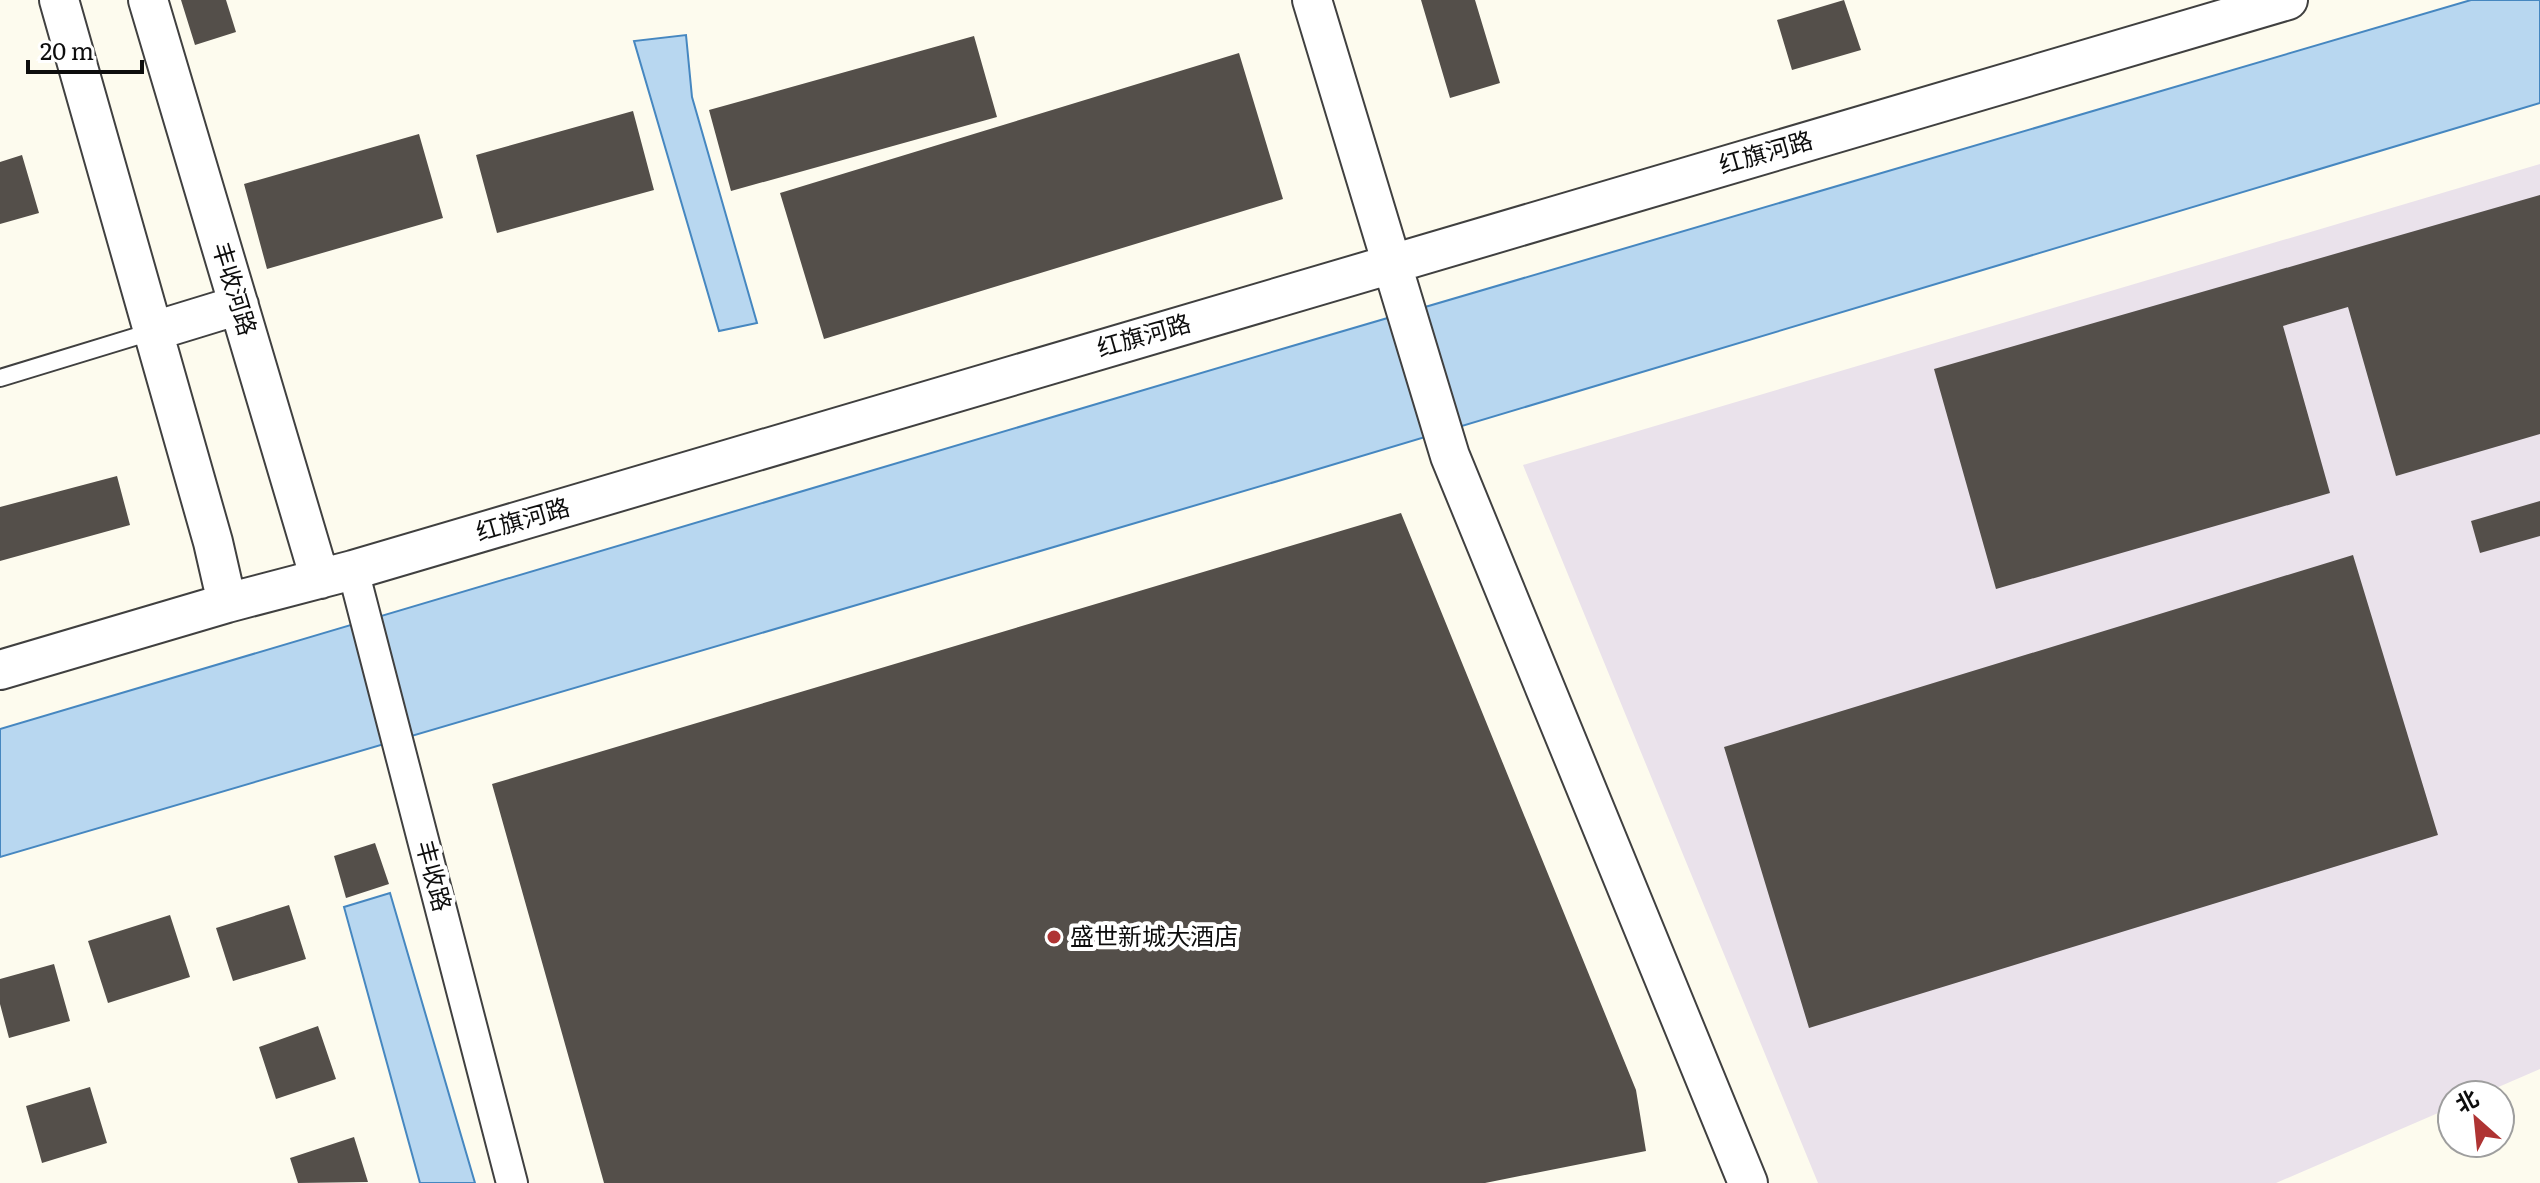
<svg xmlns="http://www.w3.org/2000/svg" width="2540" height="1183" font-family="Literata,'Noto Sans SC',serif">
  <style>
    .industrial { fill: #eae2eb }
    .water { fill: #b8d7f0; stroke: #4687c0; stroke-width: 2 }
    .building { fill: #544f4a }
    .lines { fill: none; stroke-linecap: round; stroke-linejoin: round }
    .service-casing { stroke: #404040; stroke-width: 20 }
    .minor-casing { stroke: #404040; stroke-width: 34 }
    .tertiary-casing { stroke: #404040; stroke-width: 42 }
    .service { stroke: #fff; stroke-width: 16 }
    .minor { stroke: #fff; stroke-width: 30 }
    .tertiary { stroke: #fff; stroke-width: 38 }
    .poi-dot { fill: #af3433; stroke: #fff; stroke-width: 3 }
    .labels { text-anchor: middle; stroke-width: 8; stroke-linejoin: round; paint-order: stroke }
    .street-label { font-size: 24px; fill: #0d0d0d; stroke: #fff }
    .poi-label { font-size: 24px; fill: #0d0d0d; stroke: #fff; text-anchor: start }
  </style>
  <rect width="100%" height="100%" fill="#fdfbee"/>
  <path class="industrial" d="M 2540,164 L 2540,1069 L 2480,1095 L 2452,1095 L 2452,1107 L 2276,1183 L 1818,1183 L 1523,465 Z"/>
  <path class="water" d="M 2471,0 L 2540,0 L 2540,103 L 1285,479 L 0,857 L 0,729 L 1282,349 Z
    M 686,35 L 692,97 L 757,323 L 719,331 L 634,41 Z
    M 390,893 L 475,1183 L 420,1183 L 344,907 Z"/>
  <path class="building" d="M 181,0 L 226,0 L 236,32 L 195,45 Z
    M 1421,0 L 1475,0 L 1500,83 L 1450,98 Z
    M 1844,0 L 1861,50 L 1792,70 L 1777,20 Z
    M 974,36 L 997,117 L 731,191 L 709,110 Z
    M 1239,53 L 1283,199 L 824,339 L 780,193 Z
    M 633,111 L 654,190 L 497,233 L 476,155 Z
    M 419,134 L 443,218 L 267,269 L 244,184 Z
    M 22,155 L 39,213 L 0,224 L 0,162 Z
    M 2540,195 L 2540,434 L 2396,476 L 2348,307 L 2283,326 L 2330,493 L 1996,589 L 1934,369 Z
    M 117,476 L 130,525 L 0,561 L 0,507 Z
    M 2540,501 L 2540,536 L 2480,553 L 2471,521 Z
    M 1401,513 L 1636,1090 L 1646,1151 L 1485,1183 L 604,1183 L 492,784 Z
    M 2353,555 L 2438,835 L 1809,1028 L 1724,747 Z
    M 375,843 L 389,884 L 346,898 L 334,856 Z
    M 289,905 L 306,959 L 233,981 L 216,928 Z
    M 170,915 L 190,977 L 108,1003 L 88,941 Z
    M 54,964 L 70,1021 L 9,1038 L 0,1004 L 0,979 Z
    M 318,1026 L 336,1079 L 276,1099 L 259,1047 Z
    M 90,1087 L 107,1143 L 42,1163 L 26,1106 Z
    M 354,1137 L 368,1182 L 298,1183 L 290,1158 Z"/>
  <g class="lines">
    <g class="service-casing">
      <path id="service" d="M 0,378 L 154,331"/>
    </g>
    <g class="minor-casing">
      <path id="minor" d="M 353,570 L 512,1183"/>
    </g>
    <g class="tertiary-casing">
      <path id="tertiary" d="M 59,0 L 213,542 L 227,603
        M 148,0 L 320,579
        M 1312,0 L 1450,456 L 1748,1183
        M 154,331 L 239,305
        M 0,670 L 227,603 L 353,570 L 2288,0"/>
    </g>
    <use href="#service" class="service"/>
    <use href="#minor" class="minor"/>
    <use href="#tertiary" class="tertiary"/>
  </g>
  <circle class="poi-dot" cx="1054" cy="937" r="8"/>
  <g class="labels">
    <g class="street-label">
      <text transform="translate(1766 153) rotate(-16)" y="8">红旗河路</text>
      <text transform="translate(234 289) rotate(73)" y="8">丰收河路</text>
      <text transform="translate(1144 336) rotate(-16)" y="8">红旗河路</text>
      <text transform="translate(523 520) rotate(-16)" y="8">红旗河路</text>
      <text transform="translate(433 876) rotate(75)" y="8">丰收路</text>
    </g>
    <g class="poi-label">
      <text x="1070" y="945">盛世新城大酒店</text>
    </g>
  </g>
  <g transform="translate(2476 1119) rotate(333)"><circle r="38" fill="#ffffff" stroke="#9e9e9e" stroke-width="2"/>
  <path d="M0-6L14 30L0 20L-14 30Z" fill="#af3433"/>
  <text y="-12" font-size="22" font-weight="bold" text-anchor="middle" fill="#0d0d0d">北</text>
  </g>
  <path d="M28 60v12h114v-12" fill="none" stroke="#0d0d0d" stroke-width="4"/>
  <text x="40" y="60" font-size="24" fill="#0d0d0d" stroke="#ffffff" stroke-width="6" paint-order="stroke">20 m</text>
</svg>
